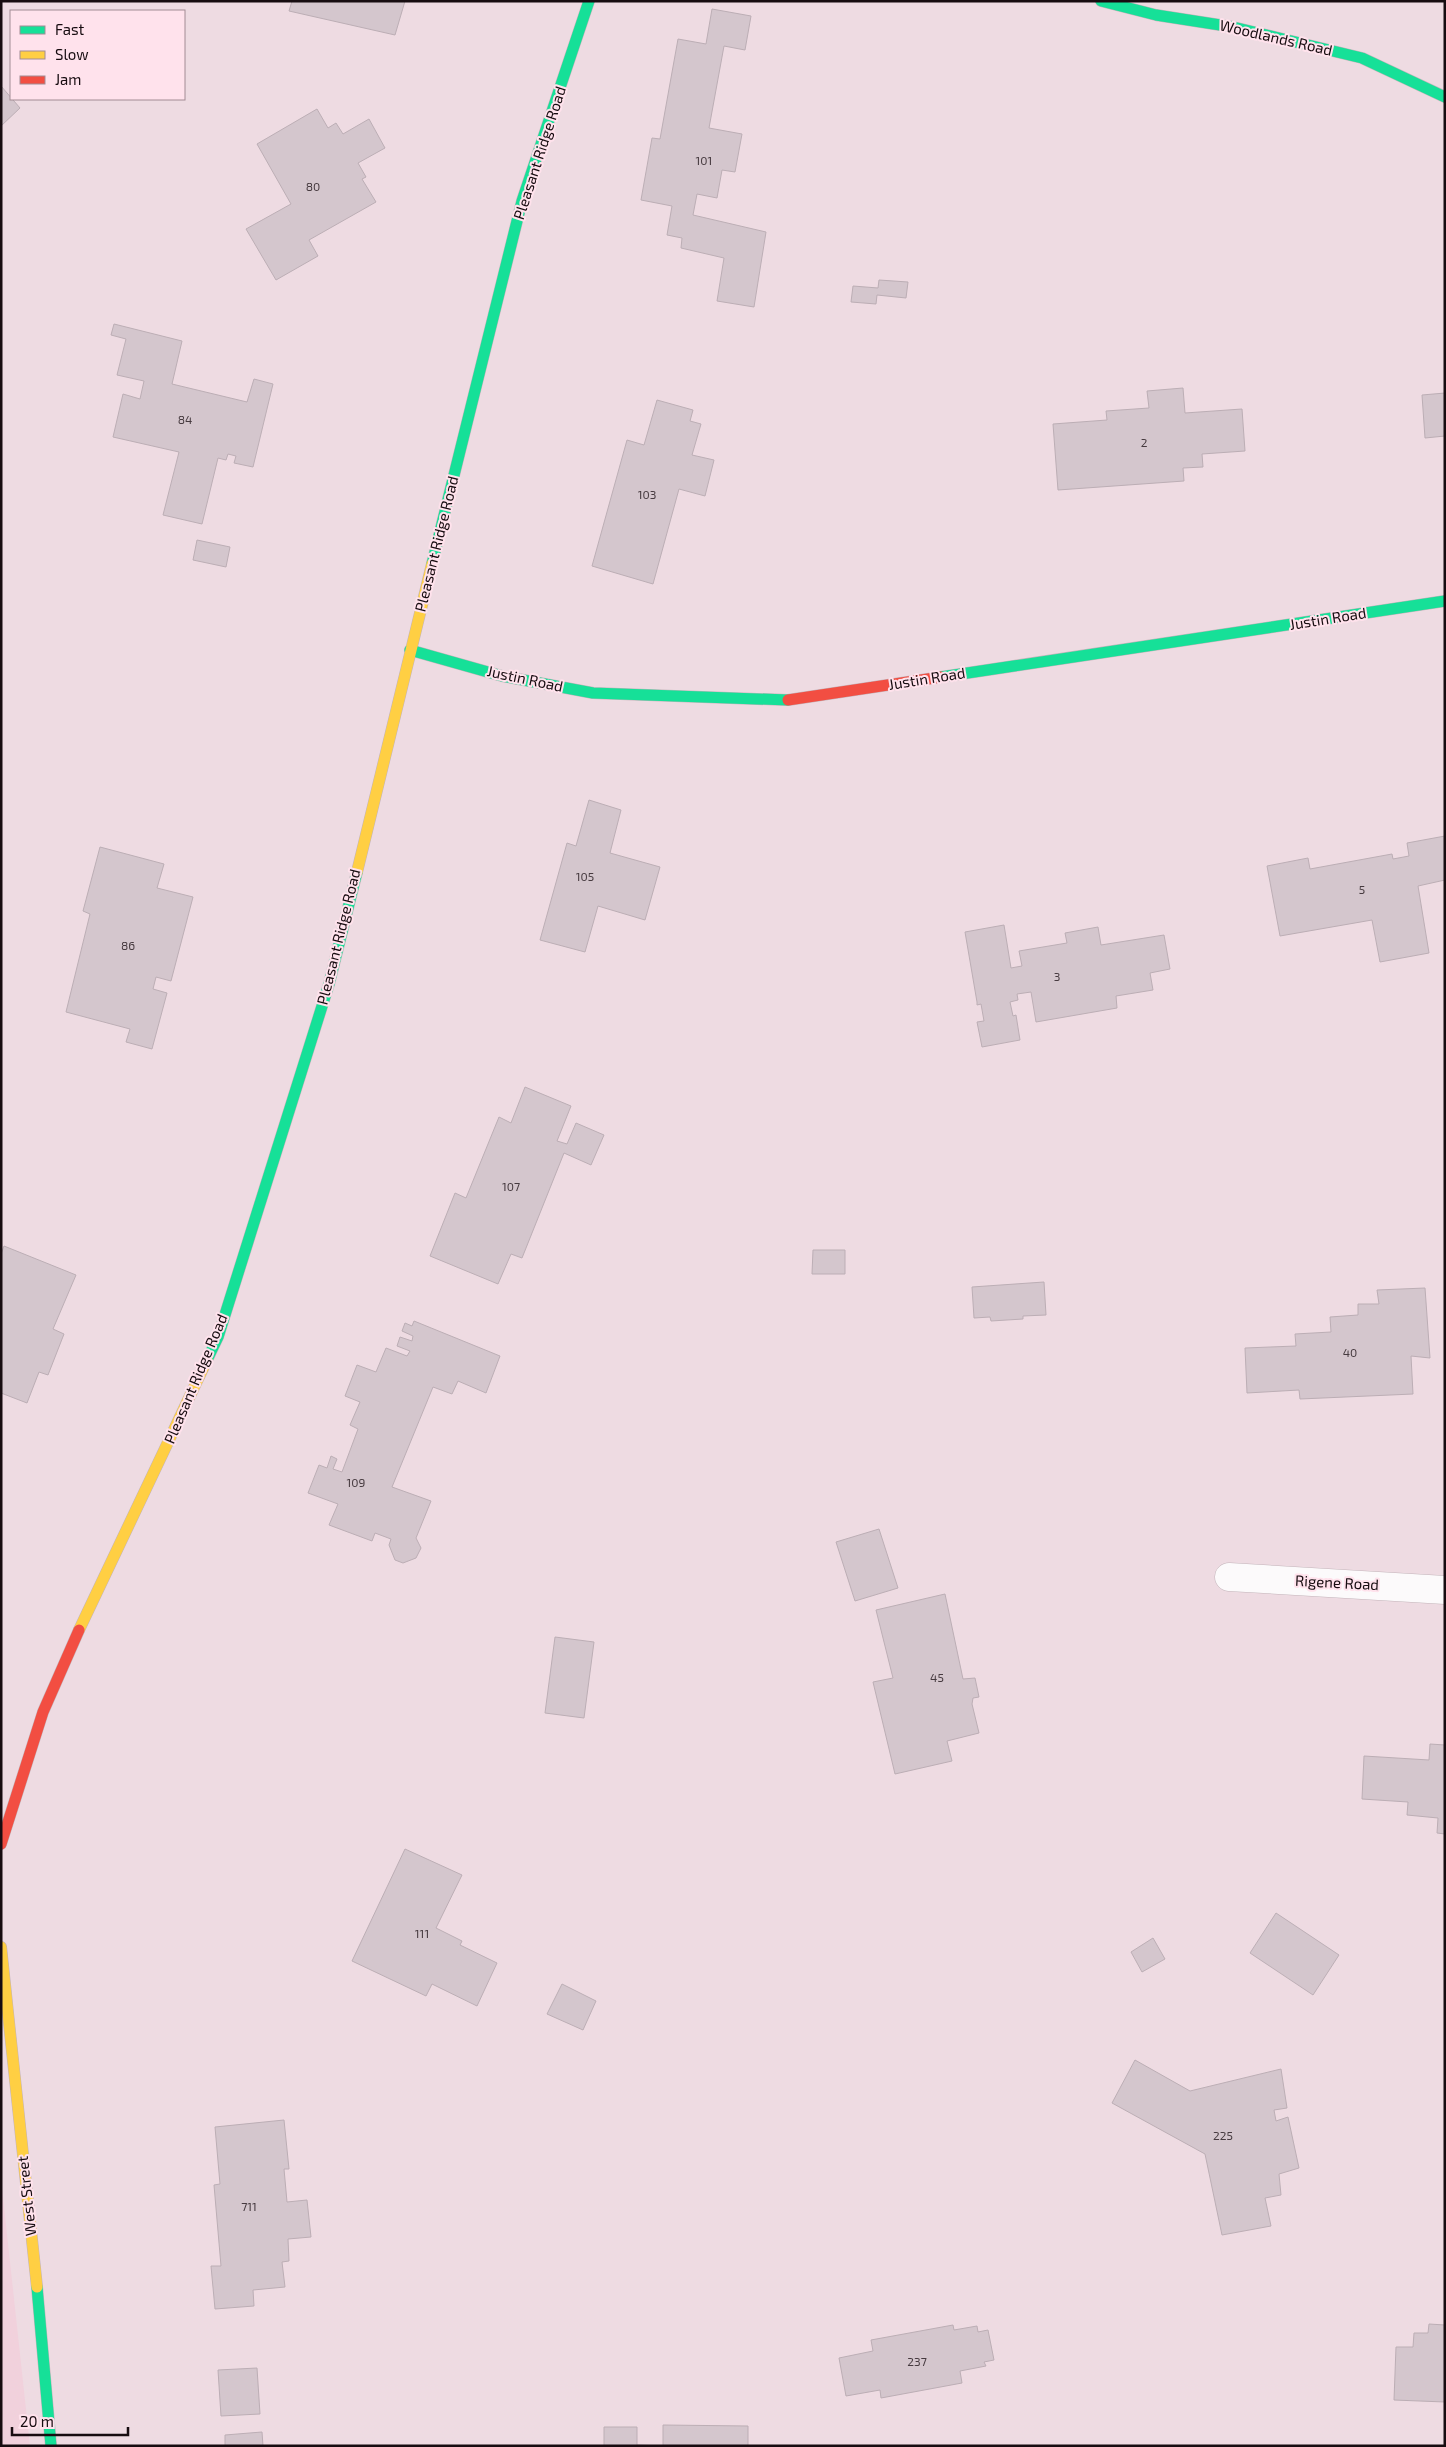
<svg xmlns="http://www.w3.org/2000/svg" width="1446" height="2447" font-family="'Exo 2',sans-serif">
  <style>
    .built { fill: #f1d1dc }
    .building { fill: #d4c6cd; stroke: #bcaeb5 }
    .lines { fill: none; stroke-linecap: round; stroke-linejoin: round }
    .street-casing { stroke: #c3b4ba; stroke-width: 29 }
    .fast-casing { stroke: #c3b4ba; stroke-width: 12 }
    .slow-casing { stroke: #c3b4ba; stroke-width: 12 }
    .jam-casing { stroke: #c3b4ba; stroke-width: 12 }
    .street { stroke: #fcfafb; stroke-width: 28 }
    .fast { stroke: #16e098; stroke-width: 11 }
    .slow { stroke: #ffcf43; stroke-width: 11 }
    .jam { stroke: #f24e42; stroke-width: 11 }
    .labels { text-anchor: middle; stroke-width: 4; stroke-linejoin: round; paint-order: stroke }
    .number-label { font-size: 12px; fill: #463a3f }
    .street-label { font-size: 15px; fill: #170c10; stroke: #ffe2ec }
  </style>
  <rect width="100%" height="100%" fill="#eedbe2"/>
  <path class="built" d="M 1,2179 L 30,2446 L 1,2446 Z"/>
  <path class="building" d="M 292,1 L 405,1 L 395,35 L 289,11 Z
    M 712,9 L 751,16 L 745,50 L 724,46 L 709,128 L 742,134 L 735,172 L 722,170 L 717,198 L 697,194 L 693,215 L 766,232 L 754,307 L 717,301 L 724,258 L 681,248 L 682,238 L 667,235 L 672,206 L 641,200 L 652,138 L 660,139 L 678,39 L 706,44 Z
    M 1,86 L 20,108 L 1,126 Z
    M 317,109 L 328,128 L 336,123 L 343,134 L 369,119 L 385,148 L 358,163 L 366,177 L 362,179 L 376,202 L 309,240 L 318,256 L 276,280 L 246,229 L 291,204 L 257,144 Z
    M 879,280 L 908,282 L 906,298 L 877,295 L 876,304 L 851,302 L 853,286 L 878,288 Z
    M 114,324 L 182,341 L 172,384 L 247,402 L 254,379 L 273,384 L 253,467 L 234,463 L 236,456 L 228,454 L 226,460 L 218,458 L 202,524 L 163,515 L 179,452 L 113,437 L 123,394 L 140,399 L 144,381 L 117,375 L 126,339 L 111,335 Z
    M 1183,388 L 1185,413 L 1242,409 L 1245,451 L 1202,454 L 1203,467 L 1183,468 L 1184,481 L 1058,490 L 1053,424 L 1107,420 L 1106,411 L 1149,408 L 1147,391 Z
    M 1445,393 L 1445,436 L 1425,438 L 1422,395 Z
    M 657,400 L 693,410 L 690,421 L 701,424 L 692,455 L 714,460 L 705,496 L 679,489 L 653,584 L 592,566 L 627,440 L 644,445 Z
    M 197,540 L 230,547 L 226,567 L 193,560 Z
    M 589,800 L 621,810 L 610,853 L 660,867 L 645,920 L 598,906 L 585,952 L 540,940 L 567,843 L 576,846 Z
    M 1445,836 L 1445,880 L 1418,886 L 1429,953 L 1380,962 L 1372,920 L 1280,936 L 1267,866 L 1308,858 L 1310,869 L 1392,854 L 1393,859 L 1409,856 L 1407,843 Z
    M 100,847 L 164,864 L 157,888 L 193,897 L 171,981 L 156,977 L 153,989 L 167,993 L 152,1049 L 126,1042 L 130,1029 L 66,1012 L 90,914 L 83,911 Z
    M 1004,925 L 1011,968 L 1022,966 L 1019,951 L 1067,943 L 1065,933 L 1098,927 L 1101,945 L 1164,935 L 1170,969 L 1150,973 L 1153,990 L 1116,996 L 1117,1008 L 1036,1022 L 1031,992 L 1017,994 L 1018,1000 L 1010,1002 L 1013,1016 L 1016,1015 L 1020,1040 L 982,1047 L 977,1022 L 984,1021 L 981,1004 L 977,1005 L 977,1002 L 965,932 Z
    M 525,1087 L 571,1106 L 557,1141 L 567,1144 L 576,1123 L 604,1135 L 591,1165 L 564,1153 L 522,1258 L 511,1254 L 498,1284 L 430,1256 L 455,1193 L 466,1198 L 499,1117 L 511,1123 Z
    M 4,1246 L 76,1275 L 53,1329 L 64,1334 L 48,1375 L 39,1372 L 27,1403 L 1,1393 L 1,1254 Z
    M 813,1250 L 845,1250 L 845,1274 L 812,1274 Z
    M 1044,1282 L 1046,1315 L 1023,1316 L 1023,1319 L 991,1321 L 990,1317 L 974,1318 L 972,1287 Z
    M 1425,1288 L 1430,1358 L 1411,1356 L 1413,1394 L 1300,1399 L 1299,1390 L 1247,1393 L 1245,1348 L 1296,1346 L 1295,1334 L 1331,1332 L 1330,1317 L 1358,1315 L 1358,1304 L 1379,1304 L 1377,1290 Z
    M 414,1321 L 500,1356 L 486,1393 L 458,1381 L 452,1394 L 433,1387 L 392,1487 L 431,1501 L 416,1538 L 421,1548 L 416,1558 L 403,1563 L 395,1560 L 389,1545 L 391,1539 L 375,1533 L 372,1541 L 329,1525 L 338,1504 L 308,1493 L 319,1465 L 327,1468 L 331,1456 L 337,1459 L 333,1469 L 342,1472 L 358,1429 L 350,1425 L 360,1402 L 345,1396 L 357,1365 L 376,1372 L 386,1348 L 407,1356 L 410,1351 L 397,1346 L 400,1337 L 412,1341 L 413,1336 L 402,1331 L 405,1323 L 412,1326 Z
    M 879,1529 L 898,1588 L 855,1601 L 836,1542 Z
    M 945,1594 L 963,1679 L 975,1678 L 979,1697 L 973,1698 L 972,1704 L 979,1733 L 947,1741 L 952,1761 L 895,1774 L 873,1682 L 893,1678 L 876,1610 Z
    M 555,1637 L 594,1642 L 584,1718 L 545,1713 Z
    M 1430,1744 L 1445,1745 L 1445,1834 L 1437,1833 L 1438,1818 L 1407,1815 L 1408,1802 L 1362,1799 L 1364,1756 L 1429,1760 Z
    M 405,1849 L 462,1875 L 436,1928 L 462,1941 L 460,1945 L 497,1963 L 477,2006 L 432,1984 L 426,1996 L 352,1961 Z
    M 1276,1913 L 1339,1955 L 1313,1995 L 1250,1953 Z
    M 1153,1938 L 1165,1959 L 1142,1972 L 1131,1952 Z
    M 562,1984 L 596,2001 L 583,2030 L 547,2014 Z
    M 1135,2060 L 1190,2091 L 1281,2069 L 1287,2108 L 1274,2110 L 1276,2121 L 1288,2117 L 1299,2168 L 1279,2174 L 1281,2195 L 1265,2198 L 1271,2226 L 1222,2235 L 1205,2154 L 1112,2103 Z
    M 284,2120 L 289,2169 L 284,2169 L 287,2202 L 307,2200 L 311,2237 L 288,2239 L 289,2261 L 282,2262 L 285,2287 L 253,2290 L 254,2306 L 215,2309 L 211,2266 L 221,2266 L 214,2185 L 220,2184 L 215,2127 Z
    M 1429,2324 L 1445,2325 L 1445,2402 L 1394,2400 L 1396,2347 L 1413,2347 L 1414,2333 L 1428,2333 Z
    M 953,2325 L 954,2330 L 977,2326 L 978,2332 L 988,2330 L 994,2360 L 984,2362 L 986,2366 L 960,2371 L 962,2383 L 881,2398 L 880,2390 L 846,2396 L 839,2358 L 873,2351 L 871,2340 Z
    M 257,2368 L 260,2414 L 221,2416 L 218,2370 Z
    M 663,2425 L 748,2426 L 748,2446 L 604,2446 L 604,2427 L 637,2427 L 637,2445 L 663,2446 Z
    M 262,2432 L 263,2446 L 225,2446 L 225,2435 Z"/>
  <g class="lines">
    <g class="street-casing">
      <path id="street" d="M 1229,1577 L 1445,1590"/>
    </g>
    <g class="fast-casing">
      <path id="fast" d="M 1101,1 L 1156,15 L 1233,27 L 1362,58 L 1445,97
        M 432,564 L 522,201 L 589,1
        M 410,650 L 502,676 L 593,693 L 788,700
        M 941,677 L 1445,601
        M 207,1360 L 218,1337 L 329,984 L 357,872
        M 37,2287 L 51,2446"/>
    </g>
    <g class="slow-casing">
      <path id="slow" d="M 357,872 L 432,564
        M 79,1630 L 207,1360
        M 1,1947 L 37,2287"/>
    </g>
    <g class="jam-casing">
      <path id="jam" d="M 788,700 L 941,677
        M 1,1844 L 43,1712 L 79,1630"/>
    </g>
    <use href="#street" class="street"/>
    <use href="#fast" class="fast"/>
    <use href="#slow" class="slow"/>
    <use href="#jam" class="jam"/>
  </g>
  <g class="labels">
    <g class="number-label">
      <text x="704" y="165">101</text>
      <text x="313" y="191">80</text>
      <text x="185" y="424">84</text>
      <text x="1144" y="447">2</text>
      <text x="647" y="499">103</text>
      <text x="585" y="881">105</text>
      <text x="1362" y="894">5</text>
      <text x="128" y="950">86</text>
      <text x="1057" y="981">3</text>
      <text x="511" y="1191">107</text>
      <text x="1350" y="1357">40</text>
      <text x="356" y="1487">109</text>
      <text x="937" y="1682">45</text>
      <text x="422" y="1938">111</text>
      <text x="1223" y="2140">225</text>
      <text x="249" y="2211">711</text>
      <text x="917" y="2366">237</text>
    </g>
    <g class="street-label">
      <text transform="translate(1276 38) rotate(13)" y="5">Woodlands Road</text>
      <text transform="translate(540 153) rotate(-72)" y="5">Pleasant Ridge Road</text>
      <text transform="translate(437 544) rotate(-76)" y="5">Pleasant Ridge Road</text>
      <text transform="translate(1328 619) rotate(-9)" y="5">Justin Road</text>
      <text transform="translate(525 679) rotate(12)" y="5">Justin Road</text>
      <text transform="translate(927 679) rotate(-9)" y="5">Justin Road</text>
      <text transform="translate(339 937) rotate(-76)" y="5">Pleasant Ridge Road</text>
      <text transform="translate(196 1379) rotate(-67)" y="5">Pleasant Ridge Road</text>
      <text transform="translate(1337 1583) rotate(3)" y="5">Rigene Road</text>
      <text transform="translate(27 2196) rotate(-96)" y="5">West Street</text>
    </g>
  </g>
  <rect width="1446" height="2447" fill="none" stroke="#170c10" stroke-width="5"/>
  <rect x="10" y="10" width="175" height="90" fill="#ffe2ec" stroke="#a28c94"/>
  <rect x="20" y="26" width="25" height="8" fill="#16e098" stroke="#a28c94"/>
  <text x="55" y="35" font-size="15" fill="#170c10">Fast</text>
  <rect x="20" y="51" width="25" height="8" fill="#ffcf43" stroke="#a28c94"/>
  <text x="55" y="60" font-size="15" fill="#170c10">Slow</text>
  <rect x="20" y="76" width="25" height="8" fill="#f24e42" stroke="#a28c94"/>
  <text x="55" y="85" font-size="15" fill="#170c10">Jam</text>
  <path d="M12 2427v8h116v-8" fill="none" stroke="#170c10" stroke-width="2.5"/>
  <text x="20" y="2427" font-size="15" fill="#170c10" stroke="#ffe2ec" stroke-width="4" paint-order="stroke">20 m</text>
</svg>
